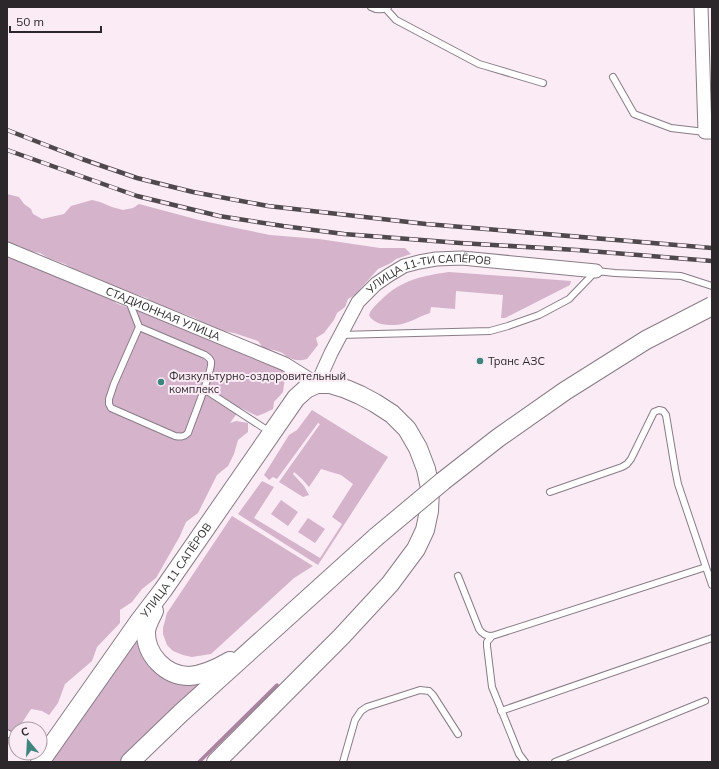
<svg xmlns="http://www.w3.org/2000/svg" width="719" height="769" font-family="Mulish,sans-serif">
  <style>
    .green { fill: #d4b3cb }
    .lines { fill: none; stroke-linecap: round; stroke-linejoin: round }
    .stream { stroke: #aa83a0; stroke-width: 3.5 }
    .lane-casing { stroke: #897c86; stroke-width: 8 }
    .street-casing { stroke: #897c86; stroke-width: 15 }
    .secondary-casing { stroke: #897c86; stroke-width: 20 }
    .lane { stroke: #fff; stroke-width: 6 }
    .street { stroke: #fff; stroke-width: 13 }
    .secondary { stroke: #fff; stroke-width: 18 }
    .rail-casing { stroke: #4f484d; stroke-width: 4.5 }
    .rail { stroke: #faebf5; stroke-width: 3; stroke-dasharray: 9; stroke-linecap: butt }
    .secondary-bridge-casing { stroke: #897c86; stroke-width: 20; stroke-linecap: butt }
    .secondary-bridge { stroke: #fff; stroke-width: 18 }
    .poi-dot { fill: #3e857d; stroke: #faebf5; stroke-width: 1.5 }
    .labels { text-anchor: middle; stroke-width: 4; stroke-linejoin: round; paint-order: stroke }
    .street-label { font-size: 11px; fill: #2c272b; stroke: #faebf5 }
    .poi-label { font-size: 11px; fill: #2c272b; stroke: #faebf5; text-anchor: start }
  </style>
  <rect width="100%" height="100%" fill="#faebf5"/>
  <path class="green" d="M 7,194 L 19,197 L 24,204 L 31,209 L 33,214 L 42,219 L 64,214 L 71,206 L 92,200 L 100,202 L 112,207 L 123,210 L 133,208 L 139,204 L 199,220 L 236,228 L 270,235 L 319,239 L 380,248 L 405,248 L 411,254 L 396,259 L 391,263 L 378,269 L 355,295 L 348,299 L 345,307 L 337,313 L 334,320 L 324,333 L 316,338 L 318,345 L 307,359 C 300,361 295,361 288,357 C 286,356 283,353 280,352 C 275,350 270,349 264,349 L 258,341 L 234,333 L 223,331 L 214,330 L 195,318 L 168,308 L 156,306 L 147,298 L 120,289 L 110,287 L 99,279 L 84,273 L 75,270 L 65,264 L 48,258 L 40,253 L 28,251 L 20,246 L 7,244 Z
    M 7,258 L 14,259 L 39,270 L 57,270 L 104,292 L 116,303 L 136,311 L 138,307 L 250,354 L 286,371 L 283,392 L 274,402 L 273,409 L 265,413 L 257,416 L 241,408 L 230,423 L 236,421 L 248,423 L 248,432 L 238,440 L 234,454 L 228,466 L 217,475 L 198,513 L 186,522 L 180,536 L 156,578 L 142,589 L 132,602 L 120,610 L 120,623 L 97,647 L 92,661 L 65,684 L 58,703 L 49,715 L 42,711 L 31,709 L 18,729 L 16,729 L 16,732 L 7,747 Z
    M 449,272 L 571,281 L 570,285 L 505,318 L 501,318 L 503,295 L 456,291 L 455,309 L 431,307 L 430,313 C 420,316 411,322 402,324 C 392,326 374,326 369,315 C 371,309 376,305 381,300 C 401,280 422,276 449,272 Z
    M 312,410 L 388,457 L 318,565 L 238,514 L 262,481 L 274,487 L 254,518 L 320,558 L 342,524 L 332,517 L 353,484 L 341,475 L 321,469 L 309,487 L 302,479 L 294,472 L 293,474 L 304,486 L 309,495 L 303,497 L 279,482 L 320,424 L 318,423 L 277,479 L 273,477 L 269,480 L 264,475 L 289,435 L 297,430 Z
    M 281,500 L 298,512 L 288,526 L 271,514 Z
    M 232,516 L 313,566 L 294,578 L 211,654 L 192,657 L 183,655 L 173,651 L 167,645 L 163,634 L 163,628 L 167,613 Z
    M 308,518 L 325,529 L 315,543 L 298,532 Z
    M 137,630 L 140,641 L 200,681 L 201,685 L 120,762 L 46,762 Z"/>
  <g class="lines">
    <path class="stream" d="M 199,762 L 277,685"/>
    <g class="lane-casing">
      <path id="lane" d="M 371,7 C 376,10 383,10 388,7
        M 386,9 L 396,20 L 479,64 L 543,83
        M 613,77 L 634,114 L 671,128 L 705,132
        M 129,301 L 139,327
        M 139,327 L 205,355 C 208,357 211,359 211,362 C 213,370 192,421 188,433 C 184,437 181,437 175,436 L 111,408 L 109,404 L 109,399 L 114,384 Z
        M 340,335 L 490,331 L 508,326 L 539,315 L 569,299 L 596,271 L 615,273 L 681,276 L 712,286
        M 204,389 L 270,432
        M 550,492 L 622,467 L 627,464 L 631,459 L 654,412 L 659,410 L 663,411 L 666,415 L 675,469 L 678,484 L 712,585
        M 458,576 L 479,629 C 482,634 486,636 492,636 L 706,567
        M 492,636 L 487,642 L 487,646 L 492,687 L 519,754 L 525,762
        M 501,711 L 712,638
        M 7,733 L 16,738
        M 343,762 L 355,720 L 361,711 L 367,707 L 420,690 L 429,691 L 433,695 L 458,734
        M 555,762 L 705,701"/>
    </g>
    <g class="street-casing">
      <g id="street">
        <path d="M 701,7 L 705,132 L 712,132"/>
        <path id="s1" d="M 7,249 L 285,364 L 317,384 L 331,353 L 358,302 L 376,284 L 389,275 L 404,266 L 419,262 L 436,259 L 462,258 L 596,271"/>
      </g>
    </g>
    <g class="secondary-casing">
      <g id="secondary">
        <path d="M 154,611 C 151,617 147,624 146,631 C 145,655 166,676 189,676 C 204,675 218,668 230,661"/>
        <path id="s2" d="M 40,762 L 140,620 L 163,590 L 296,398 L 306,389 L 317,384 L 330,384 L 346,389 L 360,395 L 375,403 L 392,414 L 407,429 L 418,448 L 426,469 L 430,488 L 429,511 L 425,530 L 416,549 L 390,584 L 341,637 L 216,762"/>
        <path d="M 130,762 L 181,713 L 376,537"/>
      </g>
    </g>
    <use href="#lane" class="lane"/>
    <use href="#street" class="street"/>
    <use href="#secondary" class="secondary"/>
    <g class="rail-casing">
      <path id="rail" d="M 7,130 L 82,159 L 137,178 L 193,192 L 268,206 L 426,224 L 712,248
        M 7,150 L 137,196 L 219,216 L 283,226 L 344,234 L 460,243 L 577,250 L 712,261"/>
    </g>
    <use href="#rail" class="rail"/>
    <g class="secondary-bridge-casing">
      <path id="secondary-bridge" d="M 376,537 L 443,481 L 498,438 L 565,391 L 646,340 L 712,306"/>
    </g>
    <use href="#secondary-bridge" class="secondary-bridge"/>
  </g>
  <g class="poi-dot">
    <circle cx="480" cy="361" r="4"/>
    <circle cx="161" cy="382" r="4"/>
  </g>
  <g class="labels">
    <g class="street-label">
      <text dy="4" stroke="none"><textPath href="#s1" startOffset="511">УЛИЦА 11-ТИ САПЁРОВ</textPath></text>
      <text dy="4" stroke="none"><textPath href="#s1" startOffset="169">СТАДИОННАЯ УЛИЦА</textPath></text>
      <text dy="4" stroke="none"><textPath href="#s2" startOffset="235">УЛИЦА 11 САПЁРОВ</textPath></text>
    </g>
    <g class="poi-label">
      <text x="488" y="365">Транс АЗС</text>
      <text x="169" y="380">Физкультурно-оздоровительный<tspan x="169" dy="13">комплекс</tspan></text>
    </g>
  </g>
  <rect width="719" height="769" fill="none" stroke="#2c272b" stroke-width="16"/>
  <g transform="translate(28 741) rotate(342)"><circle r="19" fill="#faebf5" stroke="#a89da4"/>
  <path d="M0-3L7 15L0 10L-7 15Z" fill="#3e857d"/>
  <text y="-6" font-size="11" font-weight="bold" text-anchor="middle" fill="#2c272b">С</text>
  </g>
  <path d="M10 26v6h91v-6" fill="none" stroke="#2c272b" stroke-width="2"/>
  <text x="16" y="26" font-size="12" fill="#2c272b" stroke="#faebf5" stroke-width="3" paint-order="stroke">50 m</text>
</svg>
